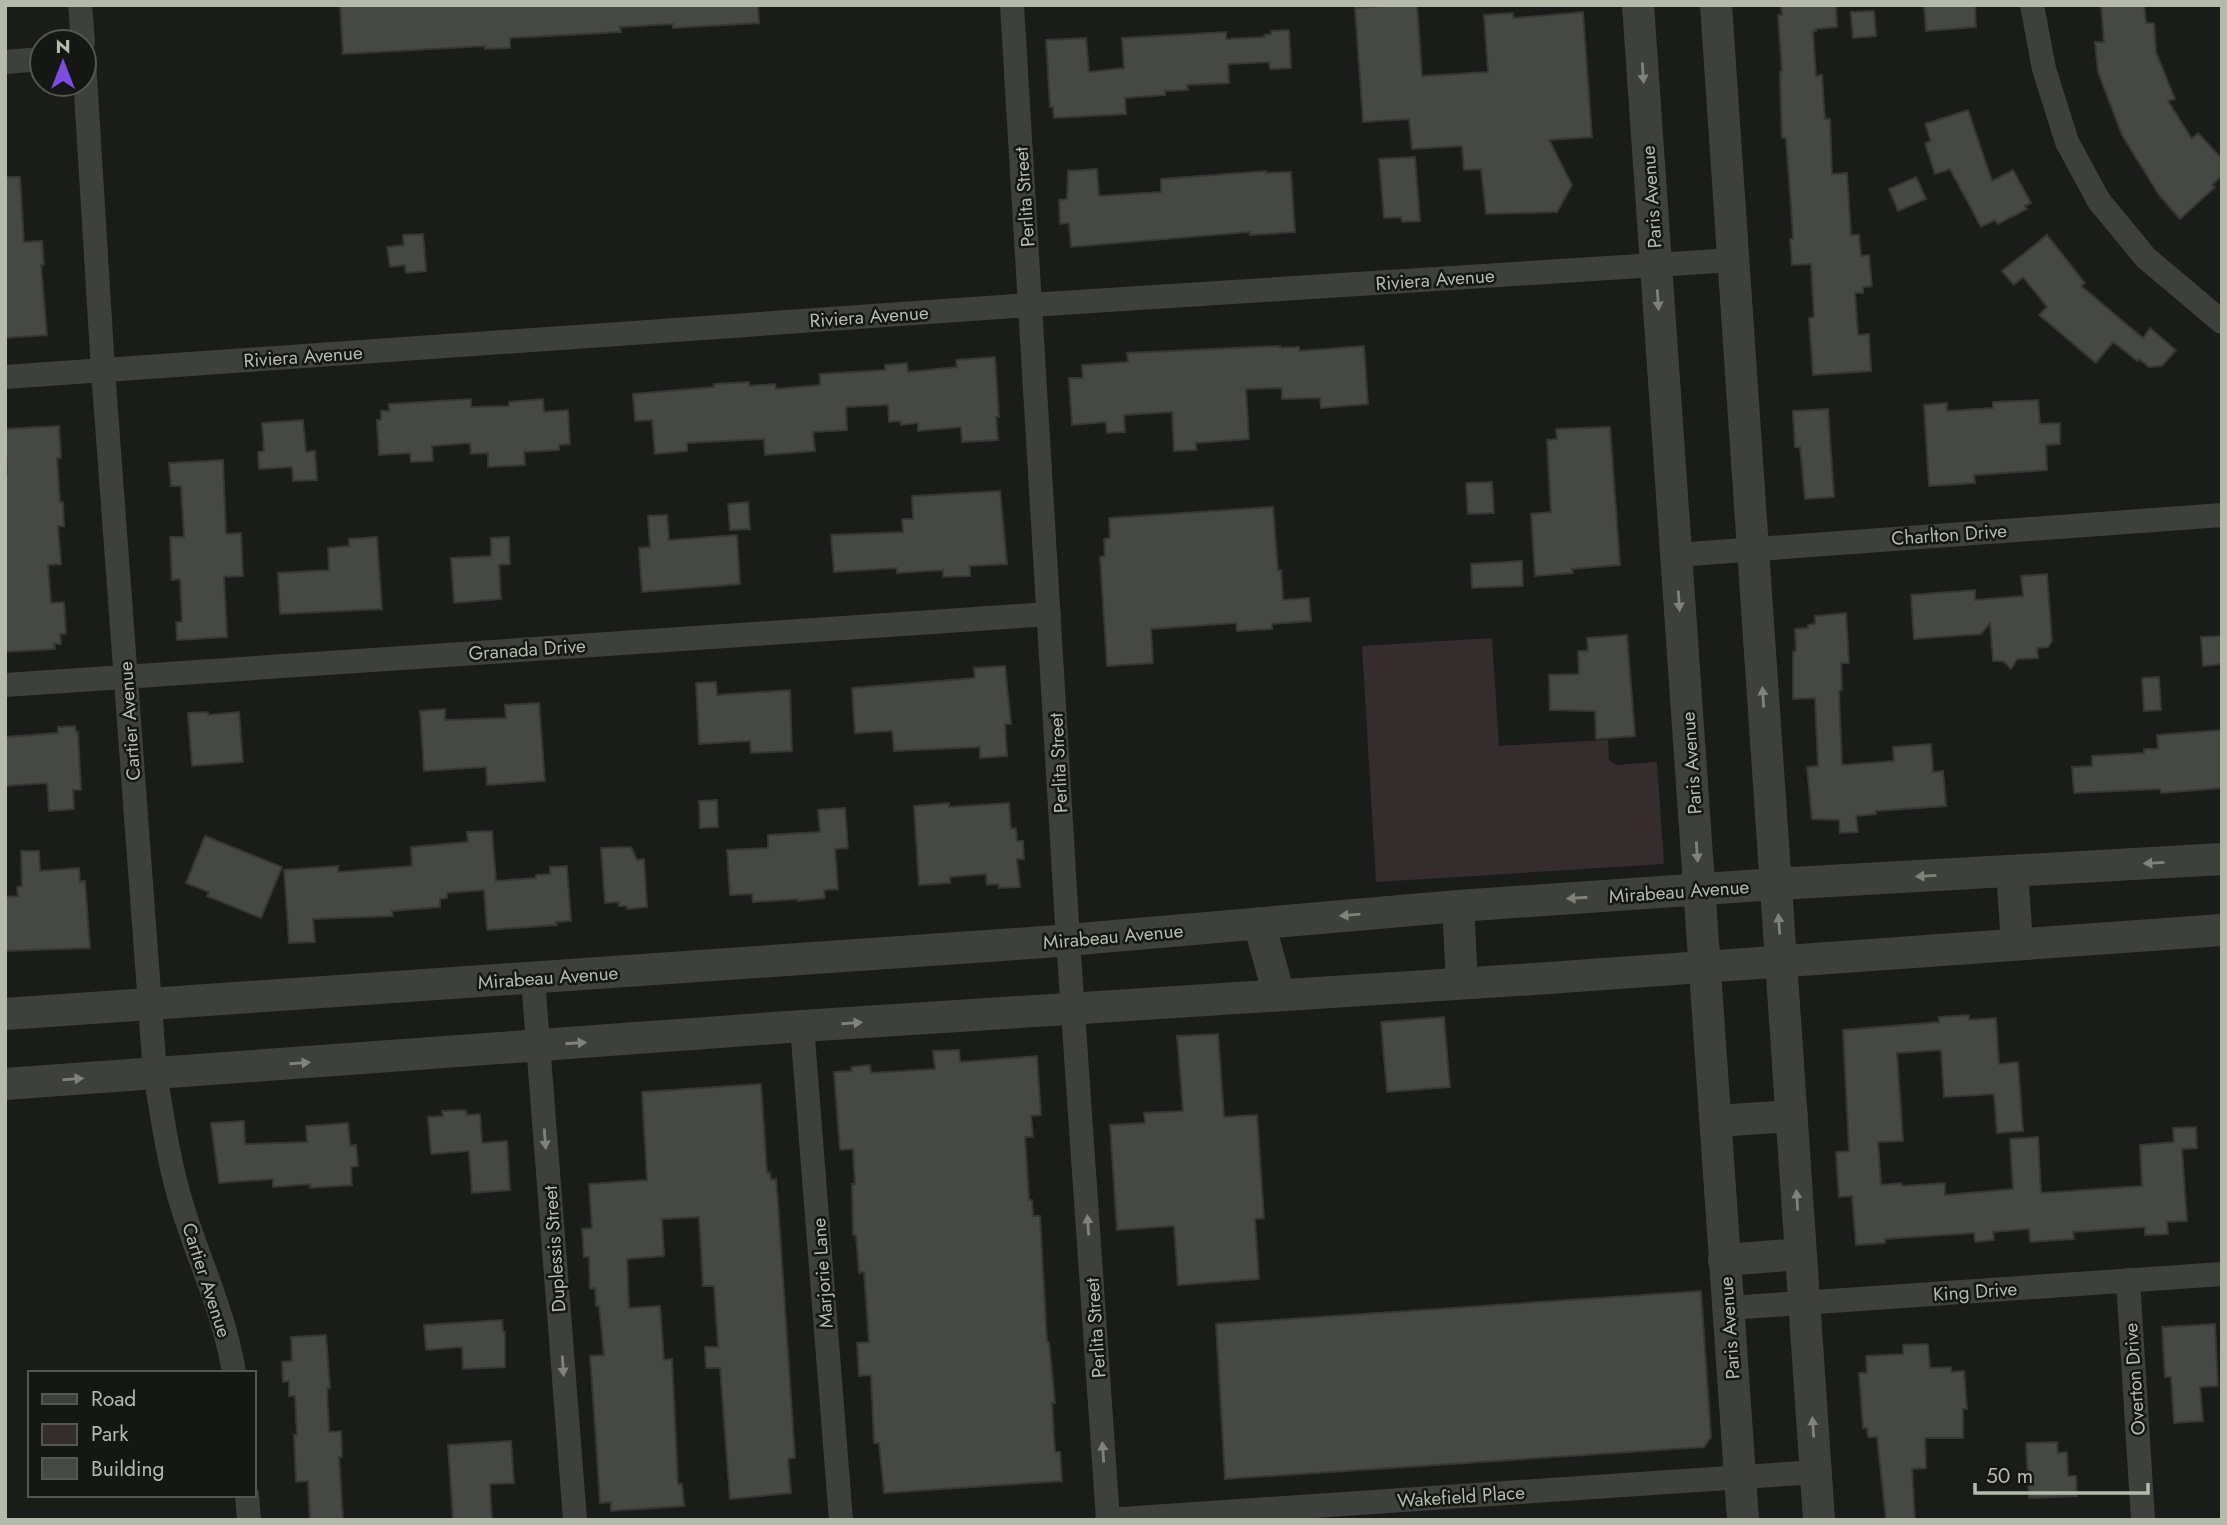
<svg xmlns="http://www.w3.org/2000/svg" width="2227" height="1525" font-family="Jost,sans-serif">
  <style>
    .green { fill: #352c2e }
    .building { fill: #464844; stroke: #353734; stroke-width: 2 }
    .lines { fill: none; stroke-linecap: round; stroke-linejoin: round }
    .minor { stroke: #3e403b; stroke-width: 24 }
    .tertiary { stroke: #3e403b; stroke-width: 32 }
    .oneway { fill: #7f837a }
    .labels { text-anchor: middle; stroke-width: 5; stroke-linejoin: round; paint-order: stroke }
    .street-label { font-size: 19px; fill: #b5baad; stroke: #151715 }
  </style>
  <rect width="100%" height="100%" fill="#1a1c1a"/>
  <path class="green" d="M 1492,638 L 1499,746 L 1608,740 L 1609,760 L 1616,765 L 1657,762 L 1664,864 L 1376,882 L 1362,646 Z"/>
  <path class="building" d="M 340,5 L 758,5 L 759,23 L 673,28 L 673,24 L 620,27 L 621,32 L 510,38 L 510,48 L 485,49 L 485,46 L 343,54 Z
    M 1397,5 L 1417,5 L 1422,76 L 1488,72 L 1484,15 L 1513,13 L 1514,18 L 1583,12 L 1592,137 L 1549,140 L 1572,185 L 1557,212 L 1486,214 L 1481,169 L 1464,170 L 1462,146 L 1412,149 L 1409,119 L 1363,122 L 1355,8 Z
    M 1781,5 L 1836,5 L 1837,27 L 1815,29 L 1816,31 L 1813,31 L 1816,76 L 1822,75 L 1825,119 L 1830,119 L 1832,174 L 1847,173 L 1851,235 L 1859,235 L 1861,256 L 1869,255 L 1872,286 L 1863,287 L 1863,293 L 1855,293 L 1858,335 L 1869,334 L 1871,371 L 1813,375 L 1809,318 L 1814,317 L 1811,264 L 1792,265 L 1790,239 L 1793,239 L 1790,193 L 1786,138 L 1782,138 L 1781,112 L 1780,72 L 1782,72 L 1778,15 L 1782,15 Z
    M 1924,5 L 1975,5 L 1976,27 L 1926,31 Z
    M 2101,5 L 2144,5 L 2146,23 L 2154,23 L 2156,52 L 2175,99 L 2168,101 L 2192,139 L 2198,133 L 2222,159 L 2222,175 L 2212,185 L 2215,187 L 2180,219 L 2159,195 L 2122,135 L 2098,72 L 2095,42 L 2104,42 Z
    M 1874,11 L 1876,36 L 1853,38 L 1851,12 Z
    M 1289,30 L 1291,68 L 1270,69 L 1269,62 L 1228,64 L 1229,83 L 1187,85 L 1188,90 L 1165,91 L 1165,95 L 1125,98 L 1126,114 L 1054,118 L 1053,107 L 1050,107 L 1046,40 L 1086,38 L 1089,72 L 1124,68 L 1122,38 L 1226,32 L 1226,39 L 1265,37 L 1264,35 L 1271,34 L 1271,31 Z
    M 1968,110 L 1992,181 L 2013,170 L 2031,203 L 2025,206 L 2027,209 L 1998,224 L 1995,220 L 1981,227 L 1950,169 L 1935,174 L 1925,143 L 1931,141 L 1925,124 Z
    M 1415,157 L 1420,221 L 1402,222 L 1401,217 L 1384,218 L 1379,159 Z
    M 1097,169 L 1099,196 L 1161,192 L 1161,179 L 1266,171 L 1266,173 L 1291,172 L 1295,232 L 1250,235 L 1250,232 L 1071,247 L 1069,223 L 1060,224 L 1059,200 L 1067,199 L 1068,171 Z
    M 5,177 L 20,177 L 24,242 L 42,241 L 44,265 L 41,265 L 47,335 L 5,338 Z
    M 1916,177 L 1926,199 L 1898,211 L 1889,189 Z
    M 423,234 L 426,271 L 406,273 L 405,265 L 390,267 L 387,247 L 404,245 L 403,235 Z
    M 2047,235 L 2085,283 L 2081,286 L 2143,338 L 2150,328 L 2176,350 L 2162,366 L 2149,367 L 2139,359 L 2137,361 L 2113,342 L 2096,363 L 2039,315 L 2047,307 L 2023,277 L 2014,285 L 2002,271 Z
    M 1280,346 L 1280,348 L 1299,347 L 1299,351 L 1364,346 L 1368,404 L 1321,408 L 1320,398 L 1282,399 L 1282,388 L 1246,389 L 1249,439 L 1196,443 L 1196,450 L 1174,451 L 1172,412 L 1124,415 L 1125,432 L 1107,433 L 1106,422 L 1072,425 L 1069,378 L 1083,378 L 1082,365 L 1128,362 L 1127,353 Z
    M 995,357 L 999,417 L 996,417 L 998,440 L 962,442 L 961,427 L 918,431 L 918,423 L 901,425 L 900,421 L 889,422 L 888,405 L 846,407 L 847,430 L 813,432 L 815,451 L 765,455 L 764,439 L 687,443 L 687,451 L 655,454 L 652,420 L 635,421 L 633,394 L 714,387 L 714,384 L 749,382 L 749,386 L 775,384 L 776,389 L 820,385 L 820,374 L 885,370 L 885,365 L 907,363 L 908,372 L 957,367 L 956,360 Z
    M 471,399 L 471,407 L 509,406 L 509,402 L 543,399 L 544,412 L 568,410 L 570,444 L 559,445 L 559,450 L 524,452 L 525,465 L 488,467 L 488,453 L 471,454 L 470,443 L 432,446 L 433,461 L 411,462 L 410,453 L 379,455 L 377,420 L 381,420 L 381,411 L 389,411 L 389,404 Z
    M 2038,400 L 2040,424 L 2060,423 L 2060,444 L 2046,445 L 2047,470 L 1974,475 L 1975,483 L 1929,486 L 1924,405 L 1947,403 L 1947,411 L 1993,408 L 1993,402 Z
    M 1828,409 L 1834,497 L 1805,499 L 1800,447 L 1795,447 L 1793,411 Z
    M 303,420 L 306,452 L 315,451 L 317,480 L 293,481 L 292,467 L 259,469 L 258,452 L 264,451 L 262,423 Z
    M 59,426 L 61,458 L 57,458 L 60,502 L 63,502 L 64,526 L 58,526 L 61,564 L 48,565 L 51,603 L 64,602 L 66,634 L 60,634 L 61,644 L 54,644 L 55,649 L 5,652 L 5,474 L 7,474 L 5,429 Z
    M 1610,427 L 1620,565 L 1572,569 L 1573,573 L 1535,576 L 1531,514 L 1551,512 L 1547,440 L 1557,439 L 1556,429 Z
    M 223,460 L 226,534 L 241,533 L 243,576 L 224,577 L 227,637 L 177,640 L 176,622 L 182,622 L 180,579 L 172,580 L 170,537 L 184,537 L 181,486 L 171,486 L 169,463 Z
    M 1492,482 L 1494,513 L 1468,514 L 1466,483 Z
    M 1000,491 L 1007,564 L 970,566 L 970,576 L 943,577 L 943,570 L 897,573 L 897,568 L 834,572 L 831,535 L 903,532 L 902,519 L 913,519 L 912,496 Z
    M 748,502 L 750,529 L 730,530 L 728,504 Z
    M 1273,507 L 1278,571 L 1281,570 L 1283,600 L 1309,598 L 1311,621 L 1272,624 L 1272,629 L 1237,631 L 1236,623 L 1151,629 L 1153,663 L 1107,666 L 1100,557 L 1105,556 L 1104,539 L 1110,538 L 1109,518 Z
    M 667,515 L 669,540 L 737,535 L 740,584 L 642,592 L 639,548 L 650,547 L 648,516 Z
    M 377,537 L 382,609 L 280,614 L 278,573 L 329,570 L 328,548 L 349,546 L 349,539 Z
    M 509,537 L 510,564 L 499,565 L 501,599 L 454,603 L 451,558 L 491,556 L 491,538 Z
    M 1522,561 L 1523,586 L 1472,588 L 1471,564 Z
    M 2047,574 L 2052,641 L 2048,647 L 2037,648 L 2038,658 L 2017,659 L 2011,669 L 2003,661 L 1993,661 L 1990,623 L 1981,634 L 1914,639 L 1911,595 L 1975,590 L 1975,600 L 2023,596 L 2021,576 Z
    M 1846,613 L 1849,663 L 1841,663 L 1842,690 L 1839,691 L 1842,765 L 1894,761 L 1893,747 L 1931,744 L 1933,772 L 1943,771 L 1946,806 L 1876,811 L 1876,814 L 1856,816 L 1858,832 L 1840,833 L 1839,820 L 1812,819 L 1807,767 L 1818,766 L 1815,698 L 1793,699 L 1793,652 L 1796,651 L 1795,629 L 1808,628 L 1808,625 L 1815,624 L 1815,616 Z
    M 1627,635 L 1635,736 L 1596,739 L 1595,711 L 1550,710 L 1549,675 L 1579,674 L 1578,651 L 1588,651 L 1587,638 Z
    M 2222,636 L 2222,664 L 2203,666 L 2201,637 Z
    M 1005,666 L 1011,724 L 1005,724 L 1007,756 L 980,758 L 980,747 L 894,751 L 892,731 L 855,733 L 852,688 L 975,678 L 974,668 Z
    M 2159,677 L 2161,710 L 2144,711 L 2142,678 Z
    M 716,682 L 717,695 L 790,690 L 792,751 L 751,753 L 750,741 L 699,744 L 696,683 Z
    M 539,703 L 545,781 L 487,785 L 486,767 L 424,771 L 420,711 L 445,709 L 445,720 L 506,718 L 505,705 Z
    M 208,712 L 208,715 L 239,712 L 243,762 L 192,766 L 188,713 Z
    M 75,726 L 76,732 L 78,732 L 81,790 L 73,790 L 74,809 L 49,811 L 47,783 L 5,786 L 5,737 L 58,733 L 58,727 Z
    M 2222,730 L 2222,788 L 2161,793 L 2160,789 L 2074,793 L 2072,767 L 2092,766 L 2092,756 L 2144,753 L 2144,749 L 2158,749 L 2157,735 Z
    M 717,800 L 718,827 L 700,828 L 699,801 Z
    M 949,803 L 949,807 L 1009,803 L 1011,829 L 1016,828 L 1017,841 L 1023,841 L 1024,859 L 1017,859 L 1020,887 L 999,888 L 998,884 L 987,885 L 986,874 L 950,877 L 950,883 L 919,885 L 914,806 Z
    M 845,808 L 848,848 L 835,849 L 838,889 L 824,890 L 825,898 L 798,901 L 798,899 L 753,902 L 752,894 L 730,895 L 727,850 L 768,848 L 768,835 L 820,832 L 818,810 Z
    M 492,831 L 496,881 L 536,878 L 536,875 L 550,874 L 550,867 L 567,866 L 571,921 L 556,922 L 557,925 L 487,930 L 484,890 L 447,893 L 447,898 L 440,899 L 440,907 L 392,911 L 393,916 L 313,919 L 315,942 L 289,943 L 284,870 L 338,866 L 338,872 L 412,866 L 411,847 L 468,842 L 467,832 Z
    M 205,836 L 282,867 L 261,918 L 207,896 L 209,892 L 186,883 Z
    M 631,847 L 637,860 L 644,859 L 647,907 L 627,909 L 627,906 L 619,906 L 619,902 L 605,903 L 601,848 Z
    M 21,851 L 39,851 L 40,871 L 79,868 L 80,882 L 85,881 L 90,948 L 5,951 L 5,897 L 18,896 L 17,887 L 22,886 Z
    M 1969,1015 L 1969,1020 L 1996,1018 L 1999,1064 L 2018,1062 L 2023,1131 L 1997,1133 L 1994,1094 L 1944,1097 L 1941,1050 L 1897,1053 L 1903,1141 L 1878,1142 L 1881,1185 L 1901,1183 L 1902,1186 L 1945,1183 L 1945,1195 L 2013,1189 L 2010,1139 L 2038,1137 L 2041,1193 L 2142,1186 L 2140,1145 L 2174,1142 L 2173,1128 L 2196,1127 L 2197,1148 L 2182,1149 L 2187,1221 L 2167,1222 L 2168,1234 L 2145,1235 L 2145,1227 L 2073,1232 L 2074,1239 L 2030,1242 L 2029,1229 L 1993,1232 L 1994,1240 L 1975,1242 L 1974,1233 L 1885,1239 L 1885,1243 L 1856,1245 L 1852,1196 L 1839,1197 L 1836,1152 L 1849,1151 L 1843,1030 L 1939,1022 L 1939,1017 Z
    M 1444,1017 L 1450,1087 L 1387,1092 L 1381,1022 Z
    M 1218,1034 L 1224,1117 L 1257,1115 L 1264,1218 L 1255,1219 L 1259,1279 L 1178,1285 L 1174,1226 L 1117,1230 L 1110,1125 L 1145,1123 L 1144,1113 L 1183,1111 L 1177,1036 Z
    M 959,1050 L 960,1062 L 1037,1056 L 1041,1115 L 1031,1116 L 1033,1137 L 1025,1137 L 1029,1200 L 1032,1200 L 1033,1216 L 1040,1216 L 1047,1342 L 1049,1342 L 1055,1403 L 1052,1403 L 1055,1452 L 1060,1452 L 1062,1481 L 884,1493 L 879,1443 L 874,1443 L 871,1375 L 859,1376 L 857,1343 L 869,1342 L 864,1272 L 859,1273 L 856,1235 L 853,1235 L 852,1184 L 855,1184 L 853,1149 L 840,1150 L 834,1072 L 852,1071 L 851,1067 L 870,1065 L 871,1073 L 935,1069 L 933,1051 Z
    M 761,1084 L 767,1173 L 770,1172 L 771,1180 L 776,1179 L 778,1204 L 795,1458 L 788,1459 L 791,1493 L 730,1499 L 720,1368 L 706,1368 L 705,1347 L 718,1347 L 714,1286 L 703,1286 L 699,1217 L 662,1219 L 664,1256 L 627,1259 L 629,1308 L 660,1306 L 664,1360 L 672,1359 L 678,1484 L 682,1484 L 684,1506 L 611,1511 L 611,1502 L 600,1503 L 597,1455 L 590,1356 L 604,1355 L 599,1306 L 596,1306 L 595,1288 L 590,1289 L 589,1257 L 584,1257 L 582,1229 L 592,1228 L 589,1184 L 647,1180 L 642,1092 Z
    M 466,1110 L 467,1115 L 480,1114 L 482,1143 L 507,1141 L 510,1190 L 472,1193 L 469,1151 L 431,1154 L 428,1117 L 443,1116 L 442,1111 Z
    M 244,1121 L 245,1144 L 307,1142 L 306,1126 L 348,1123 L 350,1146 L 356,1145 L 358,1166 L 351,1167 L 352,1185 L 310,1188 L 310,1184 L 273,1187 L 273,1179 L 219,1183 L 211,1123 Z
    M 1701,1291 L 1711,1437 L 1704,1447 L 1225,1479 L 1216,1324 Z
    M 502,1320 L 503,1332 L 505,1332 L 505,1367 L 463,1369 L 462,1347 L 426,1350 L 424,1325 Z
    M 2215,1324 L 2218,1386 L 2200,1387 L 2203,1421 L 2174,1423 L 2171,1377 L 2165,1377 L 2162,1327 Z
    M 326,1335 L 330,1388 L 327,1388 L 329,1432 L 341,1431 L 342,1457 L 339,1457 L 343,1520 L 310,1520 L 308,1481 L 296,1482 L 294,1435 L 297,1435 L 295,1396 L 289,1396 L 289,1381 L 283,1382 L 282,1362 L 292,1361 L 291,1337 Z
    M 1928,1344 L 1930,1368 L 1951,1367 L 1951,1372 L 1964,1371 L 1967,1409 L 1963,1409 L 1963,1438 L 1925,1438 L 1926,1468 L 1912,1469 L 1915,1520 L 1886,1520 L 1877,1437 L 1868,1437 L 1867,1428 L 1863,1428 L 1859,1373 L 1867,1373 L 1866,1356 L 1903,1354 L 1903,1345 Z
    M 511,1441 L 514,1483 L 490,1484 L 492,1520 L 453,1520 L 448,1445 Z
    M 2057,1442 L 2058,1453 L 2067,1452 L 2068,1476 L 2076,1476 L 2077,1496 L 2029,1498 L 2026,1443 Z"/>
  <g class="lines">
    <path class="minor" d="M 80,5 L 83,42
      M 1012,5 L 1068,940 L 1108,1520
      M 2032,5 L 2044,69 L 2067,142 L 2099,201 L 2146,258 L 2222,322
      M 84,60 L 103,370 L 155,1073 C 162,1115 168,1158 180,1199 C 197,1257 225,1313 234,1373
      M 5,62 L 42,59
      M 5,377 L 1030,305 L 1733,260
      M 1676,555 L 2222,515
      M 5,685 L 1049,614
      M 533,979 L 575,1520
      M 802,1026 L 841,1520
      M 2128,1280 L 2143,1520
      M 1729,1308 L 2222,1274
      M 247,1495 L 249,1520
      M 1107,1520 L 1816,1472"/>
    <path class="tertiary" d="M 1638,5 L 1743,1520
      M 1716,5 L 1819,1520
      M 2012,871 L 2017,944
      M 1458,906 L 1462,983
      M 1259,923 L 1279,995
      M 5,1014 L 1045,942 L 1458,906 L 1776,884 L 2222,859
      M 5,1084 L 802,1026 L 1534,979 L 2222,930
      M 1716,1121 L 1792,1116
      M 1724,1260 L 1801,1254"/>
  </g>
  <defs><path id="oneway-solid" d="M-6-.8H1V-3.2L6.5 0L1 3.2V.8H-6Z" transform="scale(1.75)"/></defs>
  <g class="oneway">
    <use href="#oneway-solid" transform="translate(1643 73) rotate(86)"/>
    <use href="#oneway-solid" transform="translate(1658 300) rotate(86)"/>
    <use href="#oneway-solid" transform="translate(1679 601) rotate(86)"/>
    <use href="#oneway-solid" transform="translate(1763 697) rotate(-94)"/>
    <use href="#oneway-solid" transform="translate(1697 852) rotate(86)"/>
    <use href="#oneway-solid" transform="translate(2154 863) rotate(177)"/>
    <use href="#oneway-solid" transform="translate(1926 876) rotate(177)"/>
    <use href="#oneway-solid" transform="translate(1577 898) rotate(176)"/>
    <use href="#oneway-solid" transform="translate(1350 915) rotate(175)"/>
    <use href="#oneway-solid" transform="translate(1779 924) rotate(-94)"/>
    <use href="#oneway-solid" transform="translate(852 1023) rotate(-4)"/>
    <use href="#oneway-solid" transform="translate(576 1043) rotate(-4)"/>
    <use href="#oneway-solid" transform="translate(300 1063) rotate(-4)"/>
    <use href="#oneway-solid" transform="translate(73 1079) rotate(-4)"/>
    <use href="#oneway-solid" transform="translate(545 1139) rotate(86)"/>
    <use href="#oneway-solid" transform="translate(1797 1200) rotate(-94)"/>
    <use href="#oneway-solid" transform="translate(1088 1225) rotate(-94)"/>
    <use href="#oneway-solid" transform="translate(563 1366) rotate(86)"/>
    <use href="#oneway-solid" transform="translate(1813 1427) rotate(-94)"/>
    <use href="#oneway-solid" transform="translate(1103 1452) rotate(-94)"/>
  </g>
  <g class="labels">
    <g class="street-label">
      <text transform="translate(1024 197) rotate(-94)" y="7">Perlita Street</text>
      <text transform="translate(1651 197) rotate(-94)" y="7">Paris Avenue</text>
      <text transform="translate(1435 279) rotate(-4)" y="7">Riviera Avenue</text>
      <text transform="translate(869 316) rotate(-4)" y="7">Riviera Avenue</text>
      <text transform="translate(303 356) rotate(-4)" y="7">Riviera Avenue</text>
      <text transform="translate(1949 534) rotate(-4)" y="7">Charlton Drive</text>
      <text transform="translate(527 649) rotate(-4)" y="7">Granada Drive</text>
      <text transform="translate(129 721) rotate(-94)" y="7">Cartier Avenue</text>
      <text transform="translate(1058 763) rotate(-93)" y="7">Perlita Street</text>
      <text transform="translate(1691 763) rotate(-94)" y="7">Paris Avenue</text>
      <text transform="translate(1679 891) rotate(-4)" y="7">Mirabeau Avenue</text>
      <text transform="translate(1113 936) rotate(-5)" y="7">Mirabeau Avenue</text>
      <text transform="translate(548 977) rotate(-4)" y="7">Mirabeau Avenue</text>
      <text transform="translate(554 1249) rotate(-94)" y="7">Duplessis Street</text>
      <text transform="translate(822 1273) rotate(-94)" y="7">Marjorie Lane</text>
      <text transform="translate(207 1280) rotate(72)" y="7">Cartier Avenue</text>
      <text transform="translate(1975 1291) rotate(-4)" y="7">King Drive</text>
      <text transform="translate(1095 1328) rotate(-94)" y="7">Perlita Street</text>
      <text transform="translate(1729 1328) rotate(-94)" y="7">Paris Avenue</text>
      <text transform="translate(2134 1379) rotate(-94)" y="7">Overton Drive</text>
      <text transform="translate(1461 1496) rotate(-4)" y="7">Wakefield Place</text>
    </g>
  </g>
  <rect width="2227" height="1525" fill="none" stroke="#b5baad" stroke-width="14"/>
  <rect x="28" y="1371" width="228" height="126" fill="#151715" stroke="#555852" stroke-width="2"/>
  <rect x="42" y="1394" width="35" height="10" fill="#3e403b" stroke="#555852" stroke-width="2"/>
  <text x="91" y="1406" font-size="21" fill="#b5baad">Road</text>
  <rect x="42" y="1424" width="35" height="21" fill="#352c2e" stroke="#555852" stroke-width="2"/>
  <text x="91" y="1441" font-size="21" fill="#b5baad">Park</text>
  <rect x="42" y="1458" width="35" height="21" fill="#464844" stroke="#555852" stroke-width="2"/>
  <text x="91" y="1476" font-size="21" fill="#b5baad">Building</text>
  <g transform="translate(63 63)"><circle r="33" fill="#151715" stroke="#555852" stroke-width="2"/>
  <path d="M0-5L12 26L0 18L-12 26Z" fill="#7d4de0"/>
  <text y="-10" font-size="19" font-weight="bold" text-anchor="middle" fill="#b5baad">N</text>
  </g>
  <path d="M1975 1483v10h173v-10" fill="none" stroke="#b5baad" stroke-width="3.5"/>
  <text x="1986" y="1483" font-size="21" fill="#b5baad" stroke="#151715" stroke-width="5" paint-order="stroke">50 m</text>
</svg>
